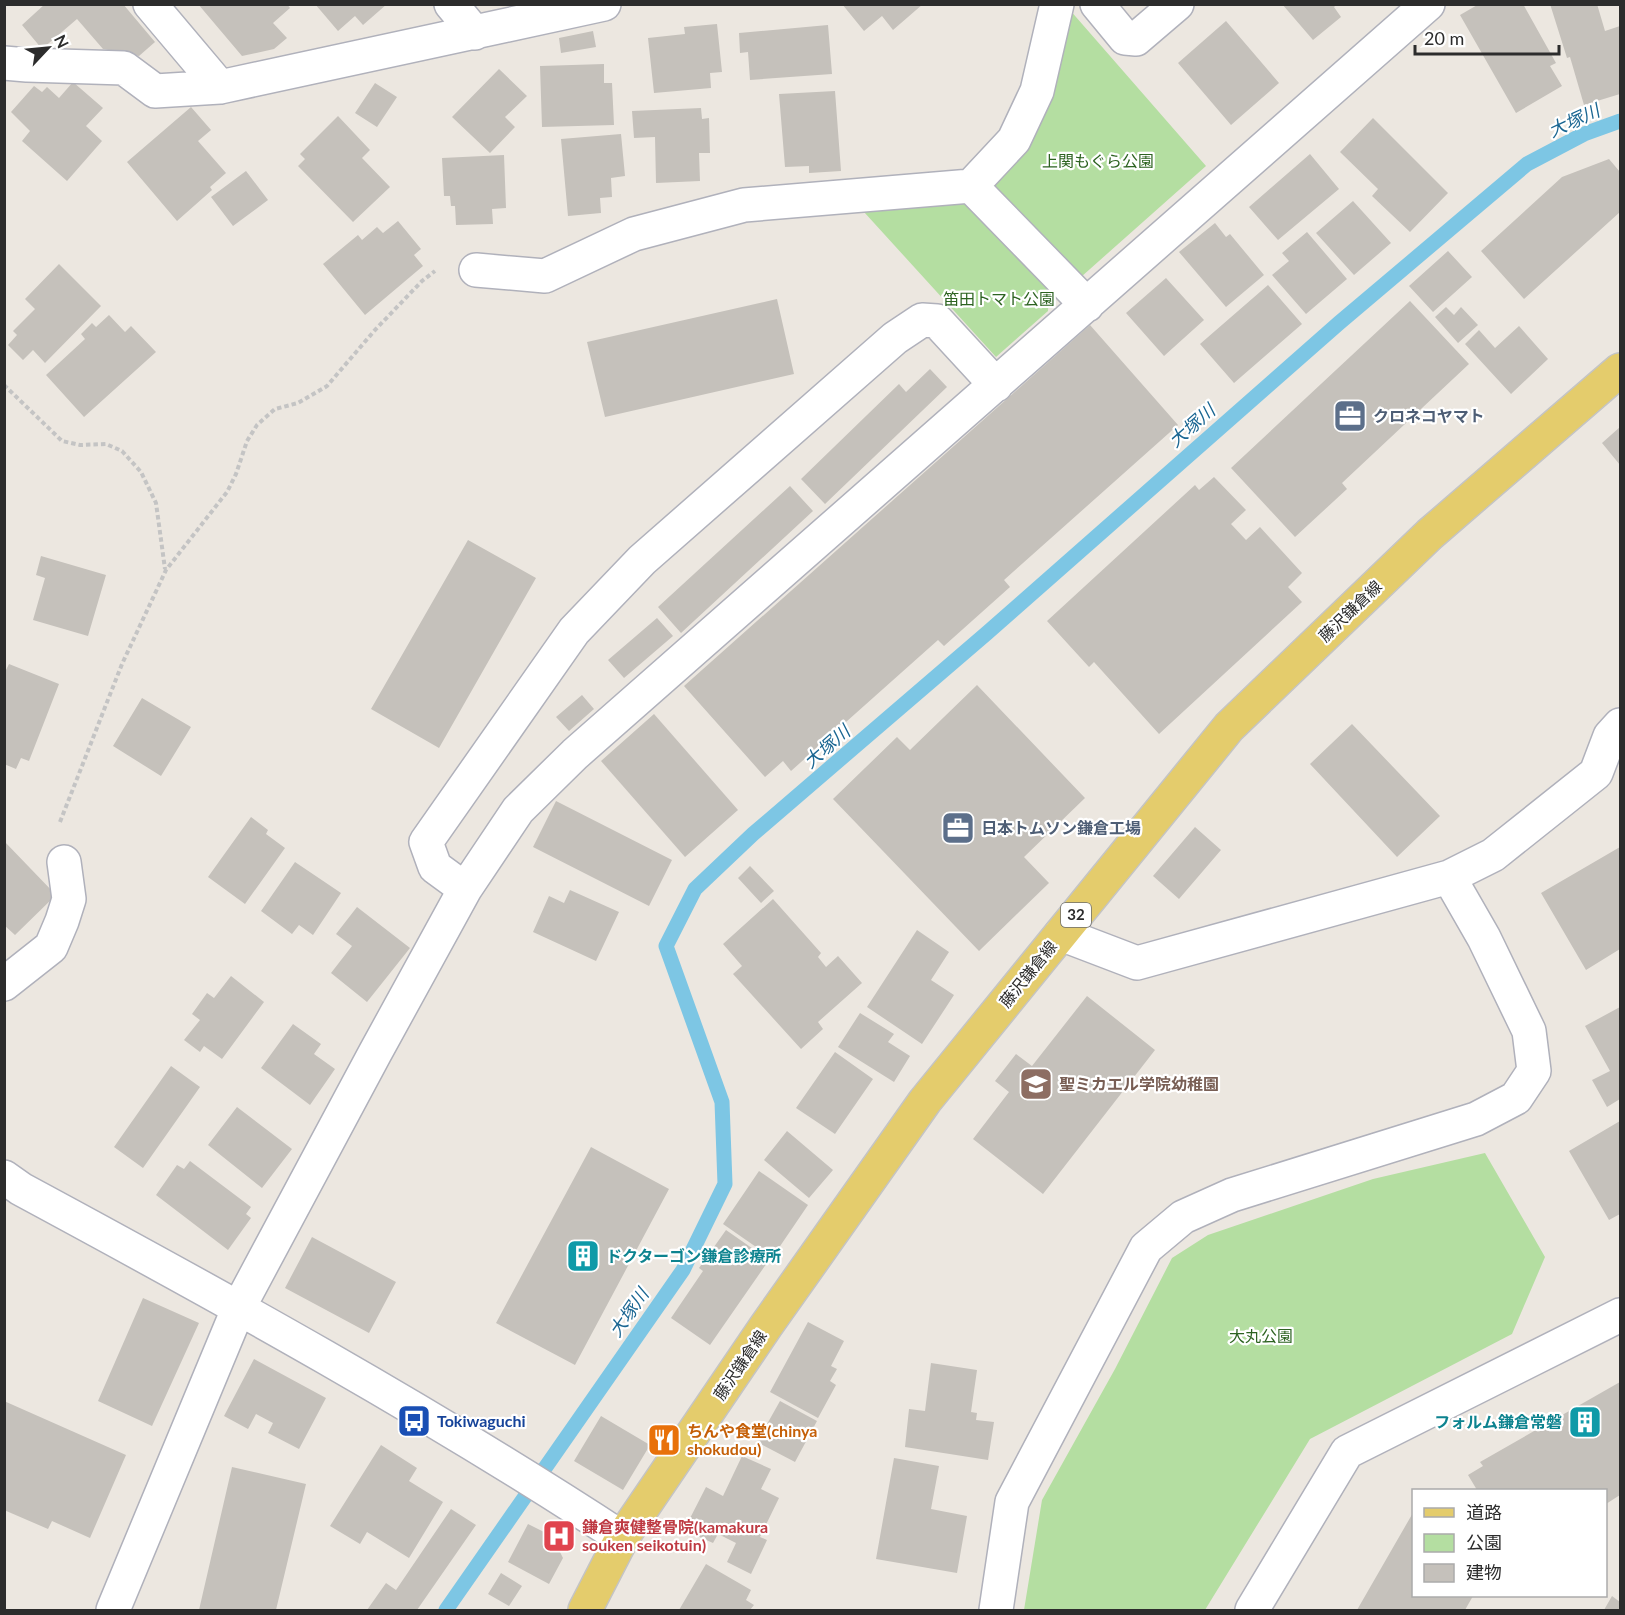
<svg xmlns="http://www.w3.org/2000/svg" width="1625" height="1615" font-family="Lato,'Noto Sans JP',sans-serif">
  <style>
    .green { fill: #b4dea1 }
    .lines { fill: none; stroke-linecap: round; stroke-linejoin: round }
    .stream { stroke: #7dc6e4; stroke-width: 15 }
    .building { fill: #c5c1bb }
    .minor-casing { stroke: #b0b1bb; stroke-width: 36 }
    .major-casing { stroke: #c4c4c4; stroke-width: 36 }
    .path { stroke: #c4c4c4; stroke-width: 4; stroke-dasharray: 4.5 3; stroke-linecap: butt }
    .minor { stroke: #fff; stroke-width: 33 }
    .major { stroke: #e4cc6c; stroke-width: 33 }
    .labels { text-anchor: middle; stroke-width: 4.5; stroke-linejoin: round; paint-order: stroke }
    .shield { fill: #fff; stroke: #6b6b6b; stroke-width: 1.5 }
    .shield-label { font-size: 15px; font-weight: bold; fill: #2c2c2c }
    .park-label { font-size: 16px; fill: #2d6321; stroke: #fff }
    .service-label { font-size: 16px; font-weight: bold; fill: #4e5e75; stroke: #fff; text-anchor: start }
    .street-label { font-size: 16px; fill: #2c2c2c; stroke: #fff }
    .education-label { font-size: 16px; font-weight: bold; fill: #785e54; stroke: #fff; text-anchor: start }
    .culture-label { font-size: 16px; font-weight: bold; fill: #0d838f; stroke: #fff; text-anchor: start }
    .transit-label { font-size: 16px; font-weight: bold; fill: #164399; stroke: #fff; text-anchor: start }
    .food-label { font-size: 16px; font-weight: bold; fill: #c56008; stroke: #fff; text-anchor: start }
    .health-label { font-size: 16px; font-weight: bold; fill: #be3a42; stroke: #fff; text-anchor: start }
    .water-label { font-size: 18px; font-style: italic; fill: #1a6692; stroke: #fff }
  </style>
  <rect width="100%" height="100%" fill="#ece7e0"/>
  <path class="green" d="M 1069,9 L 1206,166 L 1081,277 L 987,180 Z
    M 963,202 L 1049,291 L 1048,311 L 996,357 L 864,212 Z
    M 1485,1153 L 1545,1257 L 1512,1334 L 1310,1439 L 1205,1610 L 1024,1610 L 1042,1500 L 1115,1369 L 1172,1258 L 1208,1235 L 1373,1179 Z"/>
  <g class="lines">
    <path class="stream" d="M 446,1610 L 683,1270 L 725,1184 L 722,1102 L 666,946 L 695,889 L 753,834 L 987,633 L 1339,323 L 1527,164 L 1584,134 L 1620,121"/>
  </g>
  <path class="building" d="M 45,4 L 123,4 L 155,42 L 139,56 L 103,49 L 77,19 L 42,49 L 22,25 Z
    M 198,4 L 287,4 L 290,8 L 273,23 L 287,38 L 274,49 L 242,56 Z
    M 315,4 L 387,4 L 363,25 L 355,16 L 338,31 Z
    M 842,4 L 923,4 L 893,30 L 882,16 L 864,31 Z
    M 1282,4 L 1337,4 L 1334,7 L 1341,17 L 1313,40 Z
    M 1479,4 L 1523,4 L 1556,63 L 1550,66 L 1562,86 L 1516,113 L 1460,15 Z
    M 1550,4 L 1597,4 L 1605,31 L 1620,26 L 1620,94 L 1584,105 L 1570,57 L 1567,58 Z
    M 1226,21 L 1279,83 L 1231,125 L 1178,63 Z
    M 717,24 L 722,72 L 710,73 L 711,88 L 654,93 L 648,38 L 685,34 L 684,27 Z
    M 828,25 L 832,74 L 750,80 L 748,52 L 740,53 L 739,33 Z
    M 593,31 L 596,47 L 561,53 L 559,38 Z
    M 604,64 L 604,83 L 612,83 L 614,125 L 542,127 L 540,66 Z
    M 499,69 L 527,96 L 505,117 L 515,127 L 490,153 L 452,117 Z
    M 73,82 L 103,108 L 86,126 L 102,141 L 67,181 L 22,141 L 30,131 L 11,112 L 34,86 L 42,92 L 47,87 L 59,98 Z
    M 375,83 L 397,97 L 377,127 L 355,113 Z
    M 835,91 L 841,171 L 809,173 L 809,166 L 785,167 L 779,94 Z
    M 191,107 L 211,130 L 198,141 L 226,173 L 210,187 L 212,190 L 177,221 L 127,162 Z
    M 701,108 L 702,119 L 709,118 L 710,153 L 699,153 L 700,181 L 656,183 L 655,137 L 634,138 L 632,111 Z
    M 338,116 L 370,150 L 362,158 L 390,187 L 353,222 L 298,166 L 305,159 L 300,154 Z
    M 1373,118 L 1448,193 L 1410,232 L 1372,196 L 1378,189 L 1340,152 Z
    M 621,134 L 625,176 L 611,178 L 612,197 L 600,198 L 601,213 L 568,216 L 561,139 Z
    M 1310,154 L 1339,189 L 1278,240 L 1249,207 Z
    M 504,155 L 506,208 L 492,209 L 493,224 L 456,225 L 455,206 L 451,206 L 450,196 L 444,196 L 442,158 Z
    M 1609,159 L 1620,172 L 1620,212 L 1524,299 L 1481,251 L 1562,177 Z
    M 246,171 L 268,200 L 233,226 L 211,197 Z
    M 1353,201 L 1391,243 L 1354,275 L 1316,233 Z
    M 398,221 L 421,249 L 414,255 L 423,266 L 365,315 L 323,264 L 358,235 L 362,240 L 377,227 L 383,233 Z
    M 1215,223 L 1226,237 L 1230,234 L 1264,275 L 1226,307 L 1179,252 Z
    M 1307,232 L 1347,279 L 1306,314 L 1272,275 L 1289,261 L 1282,253 Z
    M 1448,251 L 1472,277 L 1433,312 L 1409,286 Z
    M 59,264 L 101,306 L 45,363 L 33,350 L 23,360 L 8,345 L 17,335 L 13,331 L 35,309 L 25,299 Z
    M 1166,278 L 1204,320 L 1164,356 L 1126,313 Z
    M 1268,285 L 1302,324 L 1234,383 L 1200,344 Z
    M 777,299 L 794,374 L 605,417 L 587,342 Z
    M 1410,301 L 1469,364 L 1342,483 L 1347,489 L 1295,537 L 1231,468 Z
    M 1446,307 L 1454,315 L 1461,307 L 1478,325 L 1458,343 L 1435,317 Z
    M 109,315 L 125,332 L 131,326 L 156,352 L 84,417 L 46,375 L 85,339 L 81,334 L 92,323 L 96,327 Z
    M 1090,325 L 1178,425 L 1004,580 L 1010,587 L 944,646 L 938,640 L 791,771 L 783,761 L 765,777 L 684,686 Z
    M 1519,326 L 1548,359 L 1511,394 L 1465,344 L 1479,330 L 1495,348 Z
    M 930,369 L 947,387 L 825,504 L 801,479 L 899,384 L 906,392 Z
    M 1620,427 L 1620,465 L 1602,443 Z
    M 1214,477 L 1246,510 L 1231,524 L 1246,540 L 1260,527 L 1302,573 L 1288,587 L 1302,602 L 1159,734 L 1094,662 L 1089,667 L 1047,621 L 1195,485 L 1199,490 Z
    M 790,486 L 813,511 L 681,633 L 658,607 Z
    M 468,540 L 536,578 L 439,748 L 371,709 Z
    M 41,556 L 106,575 L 88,636 L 33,620 L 45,578 L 36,575 Z
    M 657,618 L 673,636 L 624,678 L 608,660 Z
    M 9,664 L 59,684 L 29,761 L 21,758 L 16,769 L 4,764 L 4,674 Z
    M 977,685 L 1085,798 L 1024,857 L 1049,883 L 979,951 L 833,799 L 897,737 L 910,750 Z
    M 582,695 L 594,709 L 569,731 L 556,717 Z
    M 142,698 L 191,727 L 161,776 L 113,746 Z
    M 654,714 L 738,810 L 685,857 L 601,761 Z
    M 1352,724 L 1440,816 L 1397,857 L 1310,764 Z
    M 556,801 L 672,860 L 649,906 L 533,847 Z
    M 251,817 L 268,830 L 266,834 L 285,848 L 245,904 L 208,877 Z
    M 1195,827 L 1221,850 L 1179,899 L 1153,876 Z
    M 4,841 L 56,895 L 15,935 L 4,925 Z
    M 1620,847 L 1620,949 L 1586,970 L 1541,893 Z
    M 295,862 L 341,893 L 313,935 L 299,925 L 292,934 L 261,911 Z
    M 750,866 L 774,891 L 761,903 L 738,878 Z
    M 570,890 L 619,912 L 596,961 L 533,932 L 549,896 L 564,903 Z
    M 773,899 L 821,953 L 818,957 L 826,967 L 838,956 L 862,983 L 818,1022 L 823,1029 L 801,1049 L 733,974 L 742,966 L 723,944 Z
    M 357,907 L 410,948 L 367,1002 L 331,973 L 352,946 L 336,934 Z
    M 917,930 L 949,952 L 931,980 L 954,995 L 922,1044 L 867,1007 Z
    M 231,976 L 264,1002 L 222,1059 L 204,1046 L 200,1052 L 184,1040 L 200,1020 L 192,1014 L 207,993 L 214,998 Z
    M 1087,996 L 1155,1050 L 1043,1194 L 973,1139 L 1009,1092 L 995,1081 L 1016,1054 L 1032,1066 Z
    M 1620,1007 L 1620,1099 L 1607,1107 L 1592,1080 L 1610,1071 L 1585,1026 Z
    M 860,1013 L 894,1034 L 888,1042 L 910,1056 L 894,1082 L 838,1047 Z
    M 293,1024 L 321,1044 L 314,1054 L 335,1069 L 310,1105 L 261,1068 Z
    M 835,1052 L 873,1079 L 835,1134 L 796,1108 Z
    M 171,1066 L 200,1087 L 143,1168 L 114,1147 Z
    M 237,1107 L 292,1149 L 262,1188 L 208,1145 Z
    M 1620,1121 L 1620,1214 L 1609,1220 L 1569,1151 Z
    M 787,1131 L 833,1170 L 809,1198 L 764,1160 Z
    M 591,1147 L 669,1189 L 575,1365 L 496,1323 Z
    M 190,1161 L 251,1207 L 246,1214 L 251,1218 L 228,1250 L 156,1195 L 177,1165 L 184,1169 Z
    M 759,1171 L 808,1205 L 772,1258 L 723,1224 Z
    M 726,1230 L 769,1260 L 710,1345 L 671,1318 L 703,1271 L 699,1268 Z
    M 312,1237 L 396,1282 L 369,1333 L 285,1288 Z
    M 143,1298 L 199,1323 L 152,1426 L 98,1401 Z
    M 808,1322 L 844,1341 L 831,1366 L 837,1369 L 830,1381 L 836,1385 L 818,1418 L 770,1392 Z
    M 254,1359 L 326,1398 L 299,1449 L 268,1433 L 273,1423 L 256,1414 L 248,1429 L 224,1416 Z
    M 931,1363 L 977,1370 L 971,1412 L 977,1413 L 976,1420 L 994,1422 L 988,1460 L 905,1447 L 909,1409 L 925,1411 Z
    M 1620,1382 L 1620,1495 L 1606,1504 L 1606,1490 L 1477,1490 L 1468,1475 L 1483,1466 L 1480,1462 Z
    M 4,1401 L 126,1455 L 90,1538 L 52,1521 L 48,1529 L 4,1510 Z
    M 780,1401 L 817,1421 L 795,1462 L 757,1442 Z
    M 601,1416 L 650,1445 L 623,1490 L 574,1461 Z
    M 381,1445 L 417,1468 L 409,1481 L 443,1502 L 409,1558 L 367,1532 L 360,1544 L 330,1526 Z
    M 742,1456 L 771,1469 L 761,1489 L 779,1498 L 760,1537 L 767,1540 L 751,1574 L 727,1562 L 736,1543 L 718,1534 L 713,1543 L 684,1530 L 706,1487 L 723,1496 Z
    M 894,1458 L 939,1466 L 931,1509 L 967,1516 L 957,1573 L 876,1559 Z
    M 232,1467 L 306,1484 L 276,1610 L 199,1610 Z
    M 451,1509 L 476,1525 L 417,1610 L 367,1610 L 386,1583 L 396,1590 Z
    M 1414,1511 L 1414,1596 L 1473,1596 L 1465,1610 L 1357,1610 Z
    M 528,1524 L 552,1536 L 563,1558 L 549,1584 L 508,1562 Z
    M 706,1564 L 751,1590 L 746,1600 L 754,1605 L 750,1610 L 679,1610 Z
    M 501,1573 L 522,1586 L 509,1606 L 488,1594 Z
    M 1612,1596 L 1620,1602 L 1620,1610 L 1604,1610 Z"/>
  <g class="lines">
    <g class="minor-casing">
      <path id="minor" d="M 150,4 L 220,87
        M 451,4 L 475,33
        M 1097,4 L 1125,38 L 1136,39 L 1177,4
        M 4,63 L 27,65 L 124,68 L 155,91 L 220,87 L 604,4
        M 971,186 L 1014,140 L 1037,91 L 1057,4
        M 476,270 L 545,276 L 634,234 L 744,205 L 971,186 L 1087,305
        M 465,889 L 435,867 L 426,842 L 574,631 L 642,560 L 895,338 L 922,320 L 937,321 L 996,385
        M 1061,934 L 1137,963 L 1449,877 L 1493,855 L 1596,773 L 1610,736 L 1620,725
        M 4,984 L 51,947 L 62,921 L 69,899 L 64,862
        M 4,1177 L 21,1189 C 225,1299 428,1411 622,1538
        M 113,1610 L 239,1307 L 375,1053 L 465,889 L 518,810 L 575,754 L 1428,4
        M 996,1610 L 1012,1502 L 1146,1248 L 1183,1217 L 1232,1195 L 1476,1119 L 1516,1098 L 1534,1071 L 1529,1031 L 1484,938 L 1449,877
        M 1252,1610 L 1347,1452 L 1620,1315"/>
    </g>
    <g class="major-casing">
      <path id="major" d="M 585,1610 L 622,1538 L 766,1326 L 925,1101 L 1229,727 L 1430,534 L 1620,370"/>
    </g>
    <path class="path" d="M 4,385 L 62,441 L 80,445 L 106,444 L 122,451 L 141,472 L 156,503 L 165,569
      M 60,822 L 122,664 L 166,570 L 227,492 L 236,474 L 247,441 L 257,425 L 275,409 L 298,403 L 327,386 L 375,330 L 422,281 L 435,271"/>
    <use href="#minor" class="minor"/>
    <use href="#major" class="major"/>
  </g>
  <defs>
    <g id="office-square" transform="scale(1.725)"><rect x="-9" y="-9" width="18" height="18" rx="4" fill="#5c6f8a" stroke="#fff"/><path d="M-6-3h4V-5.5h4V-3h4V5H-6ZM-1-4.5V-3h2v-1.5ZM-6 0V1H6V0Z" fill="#fff"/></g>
    <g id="school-square" transform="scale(1.725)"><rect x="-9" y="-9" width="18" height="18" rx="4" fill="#8d6e63" stroke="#fff"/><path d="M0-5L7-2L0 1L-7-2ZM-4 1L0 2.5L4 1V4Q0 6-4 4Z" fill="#fff"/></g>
    <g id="building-square" transform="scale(1.725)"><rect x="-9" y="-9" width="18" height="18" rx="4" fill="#0f9aa8" stroke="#fff"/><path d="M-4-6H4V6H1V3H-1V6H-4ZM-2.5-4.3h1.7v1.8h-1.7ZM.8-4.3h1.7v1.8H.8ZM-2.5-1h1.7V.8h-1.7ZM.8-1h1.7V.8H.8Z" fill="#fff"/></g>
    <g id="bus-square" transform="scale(1.725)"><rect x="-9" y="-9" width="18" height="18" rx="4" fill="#1a4fb4" stroke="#fff"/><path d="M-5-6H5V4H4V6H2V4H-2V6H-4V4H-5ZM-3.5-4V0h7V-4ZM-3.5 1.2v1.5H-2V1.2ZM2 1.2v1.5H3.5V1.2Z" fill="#fff"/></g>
    <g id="restaurant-square" transform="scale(1.725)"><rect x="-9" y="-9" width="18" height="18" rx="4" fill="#e8710a" stroke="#fff"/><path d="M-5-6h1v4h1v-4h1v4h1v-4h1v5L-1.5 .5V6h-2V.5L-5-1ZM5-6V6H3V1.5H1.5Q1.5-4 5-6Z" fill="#fff"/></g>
    <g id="hospital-square" transform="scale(1.725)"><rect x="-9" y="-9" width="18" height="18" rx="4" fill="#e0444e" stroke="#fff"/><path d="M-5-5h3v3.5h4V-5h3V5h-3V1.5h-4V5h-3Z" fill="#fff"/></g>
  </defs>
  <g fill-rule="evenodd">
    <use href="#office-square" x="1350" y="416"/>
    <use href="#office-square" x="958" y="828"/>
    <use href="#school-square" x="1036" y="1084"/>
    <use href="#building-square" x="583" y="1256"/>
    <use href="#bus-square" x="414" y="1421"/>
    <use href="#building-square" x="1585" y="1422"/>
    <use href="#restaurant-square" x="664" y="1440"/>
    <use href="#hospital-square" x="559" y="1536"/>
  </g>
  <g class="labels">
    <rect class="shield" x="1061" y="903" width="30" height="24" rx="4.5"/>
    <g class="shield-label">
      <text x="1076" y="920">32</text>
    </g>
    <g class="park-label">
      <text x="1098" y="167">上関もぐら公園</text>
      <text x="999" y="305">笛田トマト公園</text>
      <text x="1261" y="1342">大丸公園</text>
    </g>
    <g class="service-label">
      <text x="1373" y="422">クロネコヤマト</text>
      <text x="981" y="834">日本トムソン鎌倉工場</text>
    </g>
    <g class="street-label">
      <text transform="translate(1350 611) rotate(-44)" y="6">藤沢鎌倉線</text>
      <text transform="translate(1028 974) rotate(-51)" y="6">藤沢鎌倉線</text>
      <text transform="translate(740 1365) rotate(-56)" y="6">藤沢鎌倉線</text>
    </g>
    <g class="education-label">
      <text x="1059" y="1090">聖ミカエル学院幼稚園</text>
    </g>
    <g class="culture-label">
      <text x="606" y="1262">ドクターゴン鎌倉診療所</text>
      <text x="1562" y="1428" text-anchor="end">フォルム鎌倉常磐</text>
    </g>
    <g class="transit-label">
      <text x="437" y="1427">Tokiwaguchi</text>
    </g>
    <g class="food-label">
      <text x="687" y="1437">ちんや食堂(chinya<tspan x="687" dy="18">shokudou)</tspan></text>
    </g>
    <g class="health-label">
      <text x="582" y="1533">鎌倉爽健整骨院(kamakura<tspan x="582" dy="18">souken seikotuin)</tspan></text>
    </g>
    <g class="water-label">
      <text transform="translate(1574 121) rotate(-25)" y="6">大塚川</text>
      <text transform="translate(1192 426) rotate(-41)" y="6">大塚川</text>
      <text transform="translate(827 747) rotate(-41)" y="6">大塚川</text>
      <text transform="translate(629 1313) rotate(-55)" y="6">大塚川</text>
    </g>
  </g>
  <rect width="1625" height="1615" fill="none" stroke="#2c2c2c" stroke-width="12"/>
  <rect x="1412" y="1489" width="195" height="108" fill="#ffffff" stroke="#ababab" stroke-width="1.5"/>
  <rect x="1424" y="1508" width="30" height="9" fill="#e4cc6c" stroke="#ababab" stroke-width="1.5"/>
  <text x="1466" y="1519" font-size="18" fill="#2c2c2c">道路</text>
  <rect x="1424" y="1534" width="30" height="18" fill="#b4dea1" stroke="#ababab" stroke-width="1.5"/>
  <text x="1466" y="1549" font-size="18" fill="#2c2c2c">公園</text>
  <rect x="1424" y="1564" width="30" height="18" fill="#c5c1bb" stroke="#ababab" stroke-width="1.5"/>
  <text x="1466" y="1579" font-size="18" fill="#2c2c2c">建物</text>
  <g transform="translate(48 48) rotate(64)" stroke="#ffffff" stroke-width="4.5" paint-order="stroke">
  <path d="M0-4.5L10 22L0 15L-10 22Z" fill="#2c2c2c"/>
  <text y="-9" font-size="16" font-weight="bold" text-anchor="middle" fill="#2c2c2c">N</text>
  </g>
  <path d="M1415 45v9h144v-9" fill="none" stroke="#2c2c2c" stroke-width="3"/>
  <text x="1424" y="45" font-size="18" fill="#2c2c2c" stroke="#ffffff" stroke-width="4.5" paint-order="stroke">20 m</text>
</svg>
